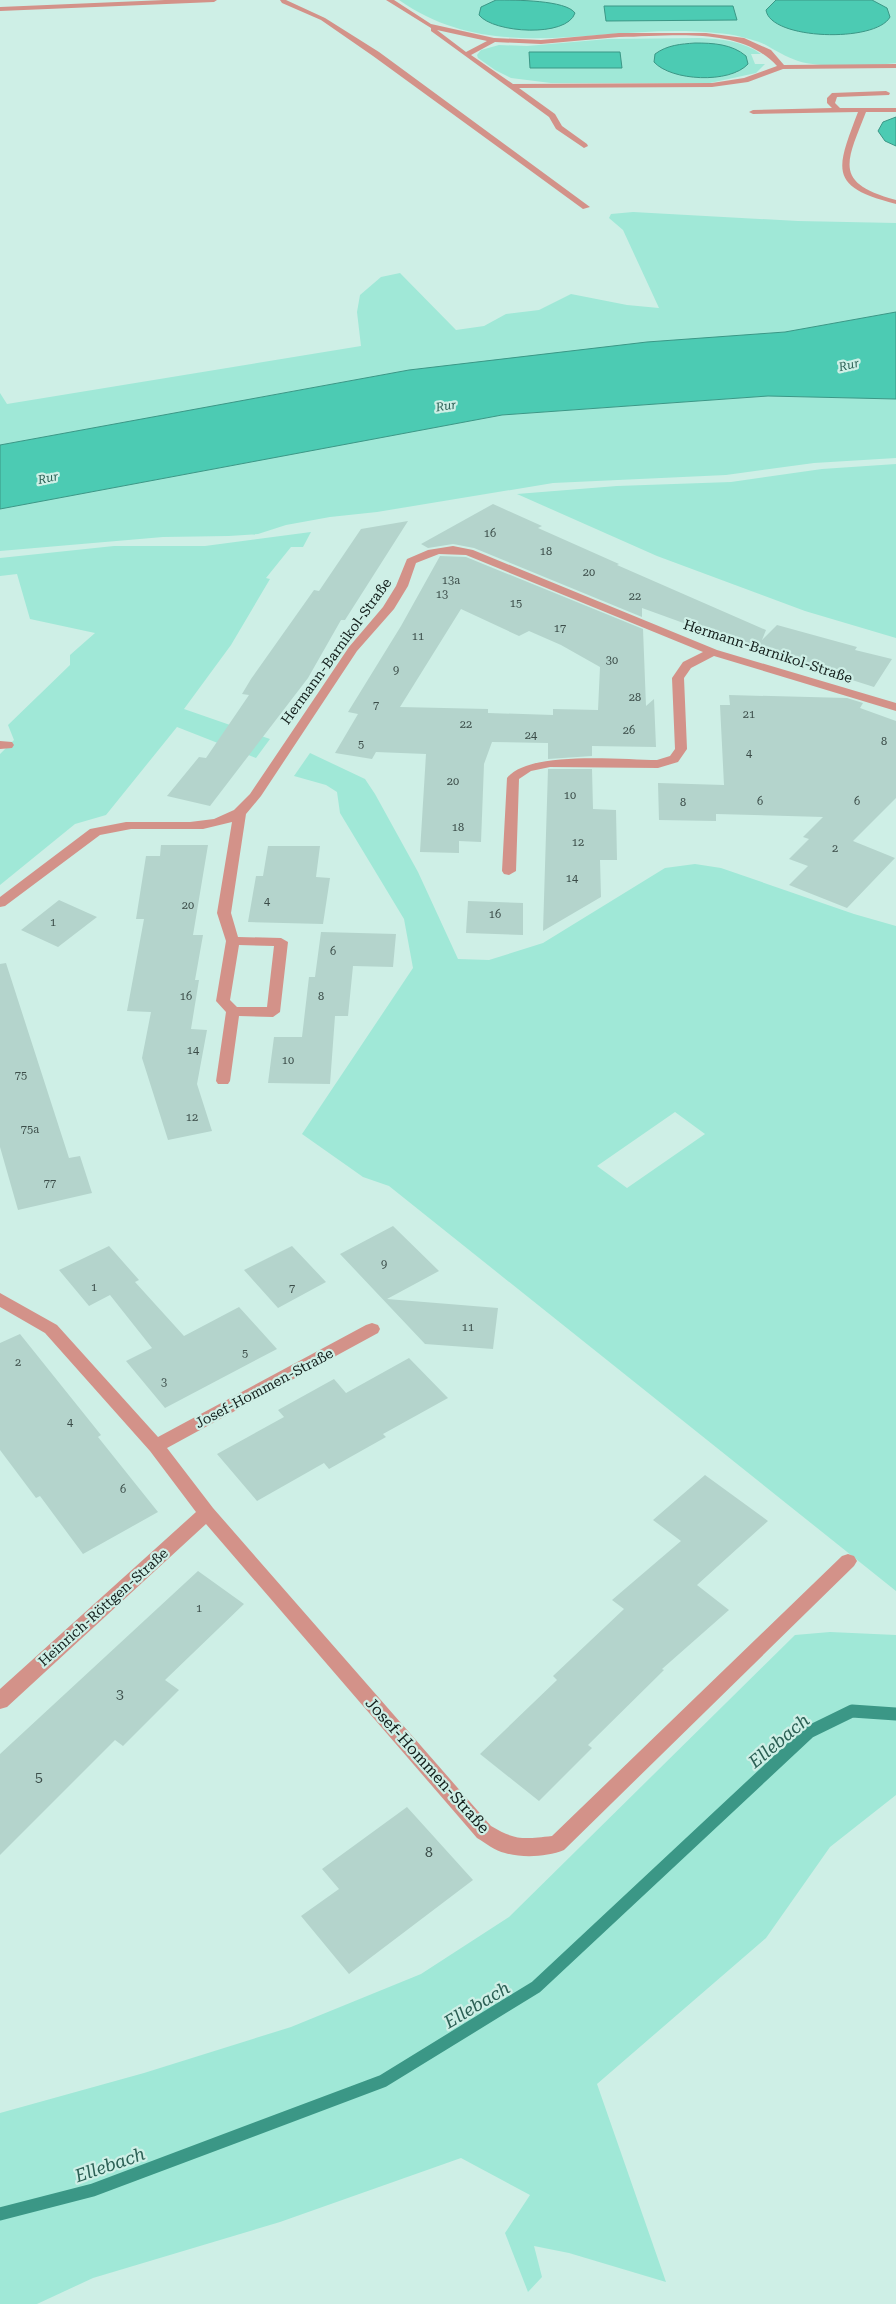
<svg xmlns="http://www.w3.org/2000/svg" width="896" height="2304" font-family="'Roboto Serif',serif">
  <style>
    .green { fill: #a0e8d7; fill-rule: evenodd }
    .water { fill: #4ccbb3; stroke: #3b9786 }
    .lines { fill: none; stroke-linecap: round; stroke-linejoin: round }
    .stream { stroke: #3b9786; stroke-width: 13 }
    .building { fill: #b4d4cc; fill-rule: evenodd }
    .lane { fill: #d39289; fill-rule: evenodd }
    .street { fill: #d39289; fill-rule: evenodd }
    .labels { text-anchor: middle; stroke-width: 4.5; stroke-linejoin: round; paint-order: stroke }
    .number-label { font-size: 11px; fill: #3b4c48 }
    .far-water-label { font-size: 12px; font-style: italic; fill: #2b5f54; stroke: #ceefe6 }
    .street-label { font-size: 14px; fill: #131f1c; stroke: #ceefe6 }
    .near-number-label { font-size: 14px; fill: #3b4c48 }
    .near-street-label { font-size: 16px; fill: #131f1c; stroke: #ceefe6 }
    .near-water-label { font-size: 18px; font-style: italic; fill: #2b5f54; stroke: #ceefe6 }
  </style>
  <rect width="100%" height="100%" fill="#ceefe6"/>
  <path class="green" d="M 399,0 L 896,0 L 896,63 C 875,66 818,68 798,61 C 786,57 775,50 764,44 C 749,38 733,34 716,33 C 607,21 497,69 399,0 Z
    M 699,38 C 721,39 743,41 761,54 L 751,54 L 755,64 L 765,64 L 756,73 L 710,83 L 551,83 L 511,78 L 495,70 L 478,58 L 477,55 L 481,50 L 499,45 L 527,46 L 608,39 ZM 685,43 L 716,44 L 741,52 L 738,72 C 714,80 688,79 664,70 Z
    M 633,212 L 798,221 L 896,223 L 896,312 L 785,332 L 409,370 L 0,445 L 0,393 L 7,404 L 361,346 L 357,312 L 360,295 L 381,277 L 400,273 L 456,330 L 484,326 L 506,314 L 539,310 L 571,294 L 627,305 L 659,308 L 623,230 L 609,218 L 611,214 Z
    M 768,396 L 896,399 L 896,458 L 814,463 L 726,475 L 553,483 L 377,512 L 330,517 L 286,525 L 258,534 L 229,536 L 163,537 L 0,551 L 0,509 L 502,415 Z
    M 896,464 L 896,638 L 805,611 L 657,556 L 517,494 L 617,486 L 731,482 L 822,469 Z
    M 311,532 L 303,547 L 291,547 L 266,578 L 270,579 L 231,645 L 184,709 L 270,739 L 256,758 L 177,727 L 106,815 L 75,824 L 0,885 L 0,754 L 14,740 L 8,725 L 70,665 L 70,655 L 95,633 L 30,619 L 17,574 L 0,576 L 0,558 L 114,546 L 205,546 Z
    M 310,753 L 365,779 L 375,794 L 418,872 L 458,959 L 489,960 L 543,943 L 665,868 L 695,864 L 721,868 L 854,914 L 896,926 L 896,1591 L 389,1186 L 363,1177 L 302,1134 L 413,968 L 404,919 L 340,813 L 337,792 L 326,785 L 294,776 ZM 675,1112 L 705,1134 L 627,1188 L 597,1166 Z
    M 830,1632 L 896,1635 L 896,1795 L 830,1847 L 766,1938 L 597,2084 L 666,2282 L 569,2253 L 534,2246 L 542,2277 L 528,2292 L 505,2233 L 530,2195 L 461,2158 L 280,2222 L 93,2278 L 37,2304 L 0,2304 L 0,2113 L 144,2073 L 291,2027 L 421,1974 L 509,1917 L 795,1635 Z"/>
  <path class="water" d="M 496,0 C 515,0 566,0 575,13 C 567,38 493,33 479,15 L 481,7 Z
    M 776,0 L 872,0 L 887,8 L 890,17 C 876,43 770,40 766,10 Z
    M 604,6 L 733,6 L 737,20 L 606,21 Z
    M 695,43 C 713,43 732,44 746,56 L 748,64 C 730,84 671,81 654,62 L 655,54 C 667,45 681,44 695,43 Z
    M 529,52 L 620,52 L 622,68 L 530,68 Z
    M 896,117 L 896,146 L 885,141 L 878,131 L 883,122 Z
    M 896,312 L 896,399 L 768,396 L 502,415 L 0,509 L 0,445 L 409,370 L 647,342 L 785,332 Z"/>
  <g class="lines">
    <path class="stream" d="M 0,2214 L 93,2190 L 383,2081 L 536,1987 L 809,1732 L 852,1711 L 896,1714"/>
  </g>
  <path class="building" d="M 493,504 L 542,526 L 538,528 L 619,564 L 617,565 L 766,630 L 762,640 L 777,625 L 857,647 L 855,650 L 892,659 L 874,687 L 758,650 L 642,608 L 642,617 L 474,548 L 453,544 L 428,548 L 421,544 Z
    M 408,521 L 345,620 L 341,620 L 308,678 L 210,806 L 167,796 L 199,757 L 206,758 L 249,695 L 242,694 L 251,679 L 314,590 L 319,591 L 361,529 Z
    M 440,556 L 466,557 L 643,629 L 646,706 L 654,699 L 656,747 L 592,746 L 592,756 L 548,759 L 548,743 L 492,742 L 484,764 L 481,842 L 459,841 L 459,853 L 420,852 L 426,754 L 376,752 L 372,759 L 335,753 L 358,714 L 348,712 L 401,626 ZM 461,609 L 519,636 L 529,631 L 561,645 L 600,667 L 598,710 L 553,709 L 553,715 L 488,713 L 488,709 L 400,707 Z
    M 729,695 L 847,698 L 863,703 L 860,708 L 896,721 L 896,798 L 853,841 L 895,858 L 847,908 L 789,885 L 808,866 L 789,859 L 809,839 L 803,837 L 823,817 L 716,814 L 716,821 L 659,820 L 658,783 L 724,785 L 720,705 L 730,705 Z
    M 548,769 L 592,769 L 593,809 L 616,810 L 617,860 L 600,860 L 601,897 L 543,931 Z
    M 161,845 L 208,845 L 193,935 L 203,935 L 195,980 L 199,980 L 191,1029 L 207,1030 L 197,1084 L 212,1131 L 168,1140 L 142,1058 L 151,1012 L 127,1011 L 144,919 L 136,919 L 146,856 L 160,856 Z
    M 268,846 L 320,846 L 316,877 L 330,878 L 323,924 L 248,922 L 256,876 L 263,876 Z
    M 59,900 L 97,917 L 58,947 L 21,930 Z
    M 468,901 L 523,903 L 523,935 L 466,933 Z
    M 321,932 L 396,934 L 393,967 L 353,966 L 348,1016 L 335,1016 L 330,1084 L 268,1083 L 274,1037 L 302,1037 L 309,977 L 315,977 Z
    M 6,963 L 69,1158 L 80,1156 L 92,1193 L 18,1210 L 0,1147 L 0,964 Z
    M 393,1226 L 439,1271 L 387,1299 L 498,1308 L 493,1349 L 425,1344 L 340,1254 Z
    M 109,1246 L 139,1280 L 135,1282 L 184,1336 L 239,1307 L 277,1349 L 165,1408 L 126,1361 L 152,1348 L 110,1295 L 89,1306 L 59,1270 Z
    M 292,1246 L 326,1282 L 278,1308 L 244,1270 Z
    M 20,1334 L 101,1435 L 98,1437 L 158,1512 L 83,1554 L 40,1496 L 36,1498 L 0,1450 L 0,1343 Z
    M 409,1358 L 448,1398 L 383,1434 L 386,1437 L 329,1469 L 324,1463 L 257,1501 L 217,1454 L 284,1417 L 278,1410 L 334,1379 L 346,1393 Z
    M 705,1475 L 768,1521 L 697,1585 L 729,1610 L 662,1669 L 664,1670 L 588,1745 L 592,1748 L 539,1801 L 480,1754 L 557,1680 L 553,1676 L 624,1609 L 612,1600 L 681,1541 L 653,1520 Z
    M 198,1571 L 244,1604 L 165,1680 L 179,1690 L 123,1746 L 115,1740 L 0,1855 L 0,1754 Z
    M 407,1807 L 473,1880 L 349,1974 L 301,1916 L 339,1889 L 322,1869 Z"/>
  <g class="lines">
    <path class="lane" d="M 165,0 L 217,0 L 214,2 L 0,11 L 0,7 Z
      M 280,0 L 286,0 L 325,18 L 379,52 L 590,207 L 583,209 L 373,56 L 321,20 L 282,3 Z
      M 386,0 L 394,0 L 431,24 L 494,38 L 541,40 L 619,33 L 706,33 L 744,38 L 771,50 L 784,65 L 896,64 L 896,68 L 783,69 L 748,82 L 712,87 L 519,88 L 555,114 L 562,126 L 587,144 L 588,146 L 584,148 L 556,129 L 549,117 L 431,31 L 431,28 ZM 437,30 L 487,41 L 466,52 ZM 619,37 C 670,37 739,25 777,66 L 744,78 L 712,83 L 513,84 L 471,55 L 495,42 L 541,44 Z
      M 886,91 L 890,93 L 889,95 L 837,97 L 835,103 L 840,108 L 896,108 L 896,112 L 866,112 C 846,163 833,183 896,200 L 896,204 C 828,187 836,170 858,112 L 753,114 L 749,112 L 753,110 L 832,108 L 827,103 L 827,98 L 832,93 Z"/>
    <path class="street" d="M 453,546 L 473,550 L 717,650 L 896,703 L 896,711 L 714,656 L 691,668 L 684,678 L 687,749 L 678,762 L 658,768 L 550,767 L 531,771 L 519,779 L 516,871 L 509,875 L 504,874 L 502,871 L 507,778 C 529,750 622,760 657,760 L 670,756 L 675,749 L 672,678 L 683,662 L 703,652 L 466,555 L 439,554 L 416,563 L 408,586 L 394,609 L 357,651 L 261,796 L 246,814 L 231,913 L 238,937 L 281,938 L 288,942 L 280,1012 L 273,1017 L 239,1016 L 230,1081 L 228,1084 L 218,1084 L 216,1081 L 226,1012 L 216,1001 L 226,941 L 217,913 L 232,822 L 203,829 L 131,829 L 100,835 L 5,906 L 0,907 L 0,897 L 90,829 L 126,822 L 190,822 L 214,819 L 234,810 L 250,794 L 349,647 L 383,607 L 396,586 L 407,559 L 428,550 ZM 239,945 L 274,946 L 267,1007 L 237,1007 L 230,1000 Z
      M 0,741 L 12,742 L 14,745 L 12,748 L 0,749 Z
      M 0,1293 L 57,1325 L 158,1437 L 366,1325 L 372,1323 L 378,1325 L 380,1329 L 378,1333 L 167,1448 L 213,1508 L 491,1826 C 516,1841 524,1839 552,1836 L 842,1556 L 848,1554 L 854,1556 L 857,1561 L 854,1566 L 564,1850 C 547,1857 522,1858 505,1853 C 495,1851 486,1843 477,1838 L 206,1524 L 7,1707 L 0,1709 L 0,1689 L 196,1512 L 150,1451 L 45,1333 L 0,1307 Z"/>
  </g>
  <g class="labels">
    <g class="number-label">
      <text x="490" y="537">16</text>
      <text x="546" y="555">18</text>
      <text x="589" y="576">20</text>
      <text x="451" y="584">13a</text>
      <text x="442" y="598">13</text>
      <text x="635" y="600">22</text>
      <text x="516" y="607">15</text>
      <text x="560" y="632">17</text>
      <text x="418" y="640">11</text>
      <text x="612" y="664">30</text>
      <text x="396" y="674">9</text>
      <text x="635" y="701">28</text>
      <text x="376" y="709">7</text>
      <text x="749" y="718">21</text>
      <text x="466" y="728">22</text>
      <text x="629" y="734">26</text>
      <text x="531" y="739">24</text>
      <text x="884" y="745">8</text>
      <text x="361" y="748">5</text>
      <text x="749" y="757">4</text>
      <text x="453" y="785">20</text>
      <text x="570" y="799">10</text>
      <text x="760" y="805">6</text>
      <text x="857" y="805">6</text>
      <text x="683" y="806">8</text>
      <text x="458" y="831">18</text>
      <text x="578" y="846">12</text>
      <text x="835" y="852">2</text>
      <text x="572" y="882">14</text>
      <text x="267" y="905">4</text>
      <text x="188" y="909">20</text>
      <text x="495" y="918">16</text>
      <text x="53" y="926">1</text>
      <text x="333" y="955">6</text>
      <text x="186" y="1000">16</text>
      <text x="321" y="1000">8</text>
      <text x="193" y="1054">14</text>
      <text x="288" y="1064">10</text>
      <text x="21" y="1079">75</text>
      <text x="192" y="1121">12</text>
      <text x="30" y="1133">75a</text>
      <text x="50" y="1187">77</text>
      <text x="384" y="1268">9</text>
      <text x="94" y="1291">1</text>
      <text x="292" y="1292">7</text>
      <text x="468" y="1331">11</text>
      <text x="245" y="1357">5</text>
      <text x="18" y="1366">2</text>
      <text x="164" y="1386">3</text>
      <text x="70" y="1426">4</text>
      <text x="123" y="1493">6</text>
      <text x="199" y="1612">1</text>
    </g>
    <g class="far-water-label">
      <text transform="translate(849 365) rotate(-13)" y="4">Rur</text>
      <text transform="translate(446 406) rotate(-9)" y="4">Rur</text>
      <text transform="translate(48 478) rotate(-11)" y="4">Rur</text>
    </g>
    <g class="street-label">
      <text transform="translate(336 651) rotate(-54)" y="5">Hermann-Barnikol-Straße</text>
      <text transform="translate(768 651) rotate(18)" y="5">Hermann-Barnikol-Straße</text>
      <text transform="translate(264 1388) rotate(-28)" y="5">Josef-Hommen-Straße</text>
      <text transform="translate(103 1607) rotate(-42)" y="5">Heinrich-Röttgen-Straße</text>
    </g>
    <g class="near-number-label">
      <text x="120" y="1699">3</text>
      <text x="39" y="1782">5</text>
      <text x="429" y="1857">8</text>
    </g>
    <g class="near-street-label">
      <text transform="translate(428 1765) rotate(48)" y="6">Josef-Hommen-Straße</text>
    </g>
    <g class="near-water-label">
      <text transform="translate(779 1741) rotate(-40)" y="6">Ellebach</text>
      <text transform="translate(477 2005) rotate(-31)" y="6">Ellebach</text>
      <text transform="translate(110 2165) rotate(-19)" y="6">Ellebach</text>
    </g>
  </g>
</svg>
